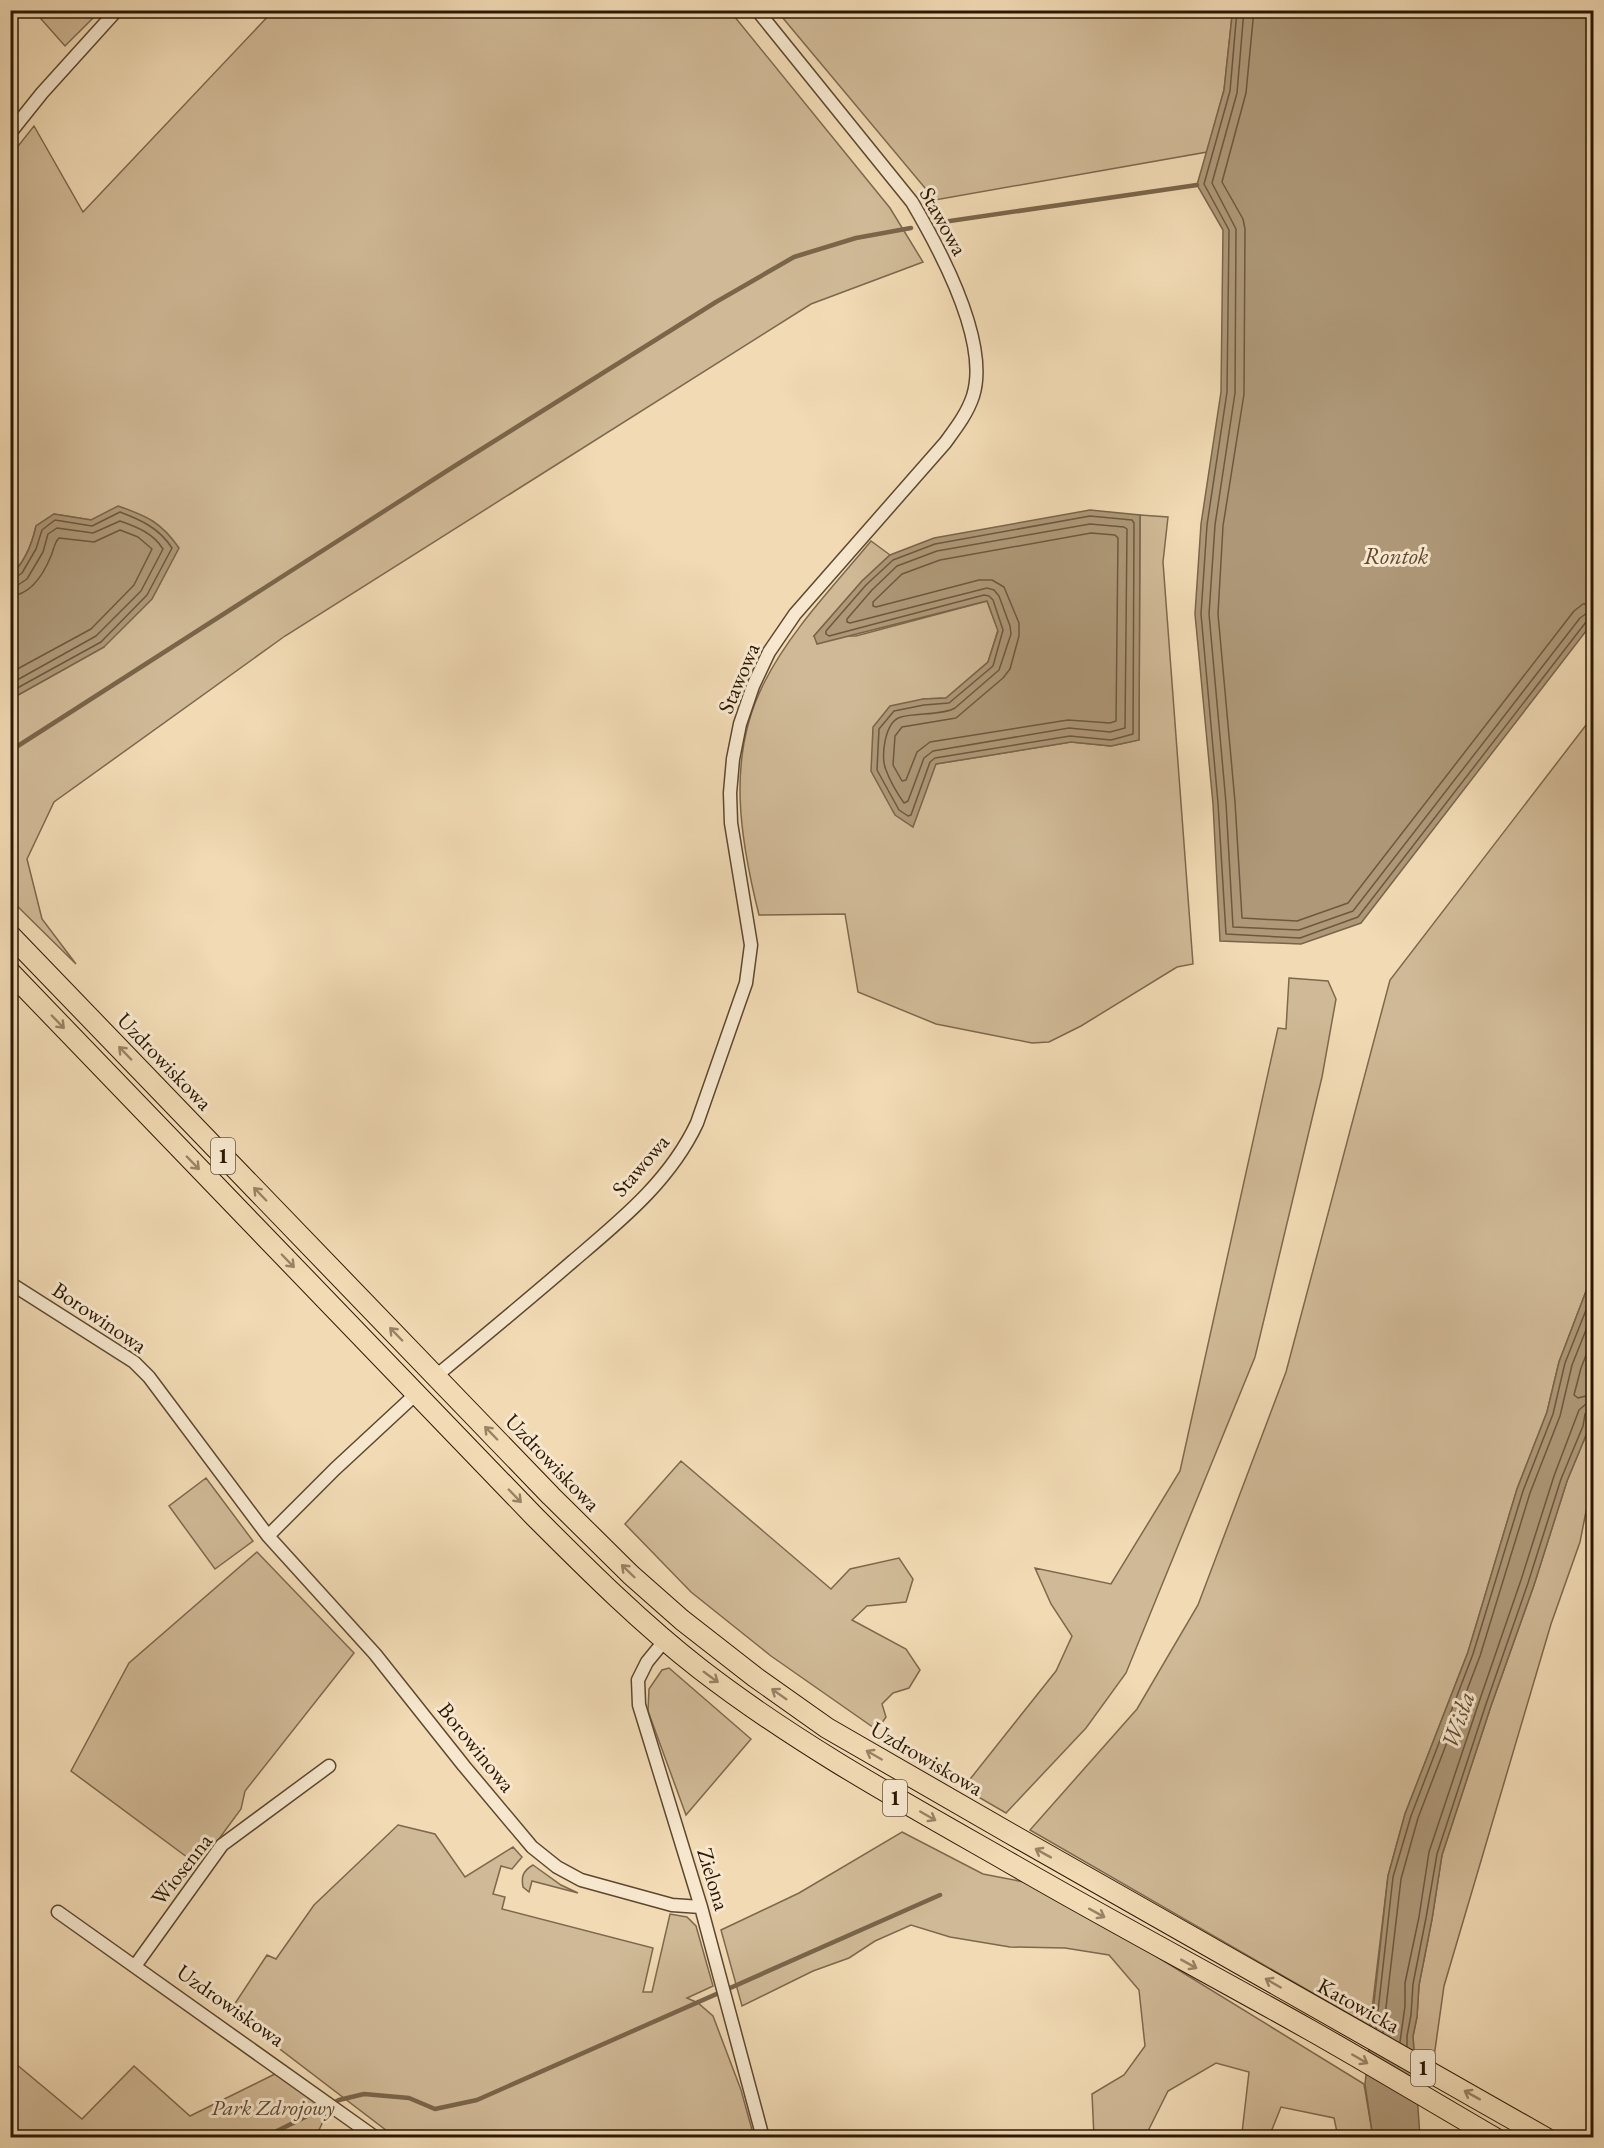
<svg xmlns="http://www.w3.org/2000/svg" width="1604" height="2148" font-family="'EB Garamond',serif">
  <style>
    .green { fill: #d0b996; stroke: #7e684c; stroke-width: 1.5 }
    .water { fill: #ae9878; stroke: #7a6549; stroke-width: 1.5 }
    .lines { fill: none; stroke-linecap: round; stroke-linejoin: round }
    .shore { stroke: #6d583e; stroke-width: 1.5 }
    .stream { stroke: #7a6549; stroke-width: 4.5 }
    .minor-casing { stroke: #5d482f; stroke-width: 15 }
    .primary-casing { stroke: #2c1803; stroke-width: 22 }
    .minor { stroke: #f6e7ce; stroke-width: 12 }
    .primary { stroke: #f1dab4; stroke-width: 20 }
    .oneway { stroke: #988364 }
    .labels { text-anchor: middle; stroke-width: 6; stroke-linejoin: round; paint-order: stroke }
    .shield { fill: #f6e7ce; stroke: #695640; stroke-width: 1.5 }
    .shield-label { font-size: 21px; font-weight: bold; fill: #2c1803 }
    .street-label { font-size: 22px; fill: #2c1803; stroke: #f6e7ce }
    .park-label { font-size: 22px; font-style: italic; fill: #5d482f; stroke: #f6e7ce }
    .water-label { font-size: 24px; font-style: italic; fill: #604b32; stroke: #f6e7ce }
  </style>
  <rect width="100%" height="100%" fill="#f1dab4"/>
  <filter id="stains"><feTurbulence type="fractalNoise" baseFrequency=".00333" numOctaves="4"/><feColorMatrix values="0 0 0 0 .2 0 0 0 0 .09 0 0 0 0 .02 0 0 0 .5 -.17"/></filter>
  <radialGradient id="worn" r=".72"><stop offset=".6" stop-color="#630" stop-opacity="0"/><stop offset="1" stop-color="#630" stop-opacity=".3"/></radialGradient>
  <path class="green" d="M 1231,10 L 1232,16 L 1224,90 L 1207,152 L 935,200 L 777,11 Z
    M 34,11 L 100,11 L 65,46 Z
    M 273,11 L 730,11 L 890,208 L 923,262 L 811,304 L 285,636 L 54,802 L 27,859 L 42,919 L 76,964 L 11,900 L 11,699 L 104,647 L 91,520 L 54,514 L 36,526 C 32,544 25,562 11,575 L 11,155 L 34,126 L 83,212 Z
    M 1140,515 L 1168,517 L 1163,562 L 1193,964 L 1177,967 L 1081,1026 L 1049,1042 L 1032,1043 L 936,1024 L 858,992 L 845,914 L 759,915 C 740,839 726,757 764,683 C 790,631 834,586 871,541 L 890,555 L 862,581 L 814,636 L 856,636 L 987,601 L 998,630 L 988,662 L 946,698 L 923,699 L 936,764 L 1071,742 L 1111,746 L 1139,740 Z
    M 1593,716 L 1593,1273 L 1559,1362 L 1547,1412 L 1517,1489 L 1468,1652 L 1405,1814 L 1388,1876 L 1370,2026 L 1030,1830 L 1137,1709 L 1198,1605 L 1286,1372 L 1390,980 Z
    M 1289,978 L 1328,981 L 1336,999 L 1322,1077 L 1255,1357 L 1126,1673 L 1086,1728 L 1006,1813 L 963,1788 L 1056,1671 L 1072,1636 L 1051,1604 L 1035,1568 L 1111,1584 L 1180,1471 L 1278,1028 L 1286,1029 Z
    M 1593,1402 L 1593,1476 L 1580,1542 L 1551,1624 L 1444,1986 L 1433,2064 L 1414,2054 L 1413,2036 L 1417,2017 L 1419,1985 L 1432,1919 L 1442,1855 L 1491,1706 L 1534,1585 L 1567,1481 L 1589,1428 Z
    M 681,1461 L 831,1589 L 850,1569 L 899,1558 L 913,1579 L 906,1602 L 867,1606 L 852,1620 L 906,1649 L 920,1670 L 909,1688 L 893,1693 L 882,1704 L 886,1717 L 877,1730 L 771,1656 L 691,1592 L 625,1524 Z
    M 206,1478 L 253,1541 L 215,1569 L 169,1506 Z
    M 257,1552 L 354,1653 L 245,1791 L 241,1809 L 199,1866 L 71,1771 L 129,1663 Z
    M 669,1668 L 751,1739 L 686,1815 L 648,1711 L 649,1689 L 662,1670 Z
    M 398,1825 L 435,1834 L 465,1877 L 513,1847 L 522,1857 L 512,1869 L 501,1866 L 493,1894 L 505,1897 L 502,1909 L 653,1948 L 643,1992 L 652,1992 L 670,1914 L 687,1917 L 696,1926 L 713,1986 L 687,1998 L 698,2003 L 713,2016 L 741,2090 L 754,2137 L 395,2137 L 230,2011 L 267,1955 L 276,1959 L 314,1905 Z
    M 902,1832 L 983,1874 L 1024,1882 L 1141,1947 L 1364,2084 L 1373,2137 L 1338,2137 L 1334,2118 L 1281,2107 L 1269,2137 L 1250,2137 L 1242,2133 L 1249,2072 L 1216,2063 L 1168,2091 L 1145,2137 L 1094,2137 L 1092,2094 L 1124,2075 L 1145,2046 L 1139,1990 L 1109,1955 L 1065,1948 L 1010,1947 L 950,1937 L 911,1925 L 875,1941 L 849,1958 L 813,1971 L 742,2006 L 721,1930 L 799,1893 Z
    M 533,1865 L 561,1885 L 578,1893 L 532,1881 L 529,1892 L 523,1887 C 521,1876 523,1871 533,1865 Z
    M 10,2059 L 82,2119 L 134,2066 L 190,2116 L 279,2072 L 309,2095 L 326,2115 L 319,2130 L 304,2137 L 11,2137 Z"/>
  <path class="water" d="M 1231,11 L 1593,11 L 1593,622 L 1361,923 L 1301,944 L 1220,941 L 1213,804 L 1195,614 L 1201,524 L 1221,392 L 1223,230 L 1197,185 L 1224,90 L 1232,16 Z
    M 118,506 C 147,516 161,522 179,548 L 152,599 L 104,647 L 11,699 L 11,575 C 25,562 32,544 36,526 L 54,514 L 91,520 Z
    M 1090,510 L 1140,515 L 1139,740 L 1111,746 L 1071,742 L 936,764 L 913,827 L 895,815 L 871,771 L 873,727 L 890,706 L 923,699 L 946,698 L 988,662 L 998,631 L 987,601 L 817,644 L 814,636 L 862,581 L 890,555 L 934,538 Z
    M 1593,1273 L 1594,1402 L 1589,1428 L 1567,1481 L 1534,1585 L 1491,1706 L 1442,1855 L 1432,1919 L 1419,1985 L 1417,2017 L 1413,2036 L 1420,2137 L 1373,2138 L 1365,2084 L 1388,1876 L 1405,1814 L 1468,1652 L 1517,1489 L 1547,1412 L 1559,1362 Z"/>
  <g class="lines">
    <path class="shore" d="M 1237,10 L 1230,91 L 1204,184 L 1229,230 L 1227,392 L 1207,525 L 1201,614 L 1218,803 L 1226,934 L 1300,938 L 1358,917 L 1586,622 L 1594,619
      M 1244,10 L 1237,93 L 1212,183 L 1236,229 L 1235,393 L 1215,525 L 1209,614 L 1226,803 L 1233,927 L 1299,930 L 1353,911 L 1580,618 L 1587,613 L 1594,612
      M 1254,10 L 1246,93 L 1222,182 L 1243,219 L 1245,229 L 1244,394 L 1223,526 L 1218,614 L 1235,802 L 1242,918 L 1297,921 L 1348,903 L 1574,611 L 1583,604 L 1594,603
      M 1090,516 L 1132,520 L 1134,523 L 1133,734 L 1111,740 L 1070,736 L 935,758 L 930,762 L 911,815 L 908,816 L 899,810 L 877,770 L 879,729 L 894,711 L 924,705 L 949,703 L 993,666 L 1003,630 L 993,600 L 989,596 L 984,595 L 829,636 L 826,634 L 826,631 L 866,585 L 893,560 L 935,544 Z
      M 1090,524 L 1124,527 L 1127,529 L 1125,728 L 1110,732 L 1069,728 L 933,751 L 924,758 L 908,801 L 904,803 C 897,793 890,781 886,770 C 880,757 885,721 901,717 C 916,713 944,715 955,708 L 999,670 L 1011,634 L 1010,626 L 999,596 L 994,590 L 987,588 L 850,623 L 847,622 L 847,619 L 872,590 L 897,566 L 937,551 Z
      M 1091,533 L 1115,535 L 1118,538 L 1116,721 L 1110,723 L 1068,720 L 930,742 L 917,752 L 906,780 L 902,781 L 893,765 L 895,736 L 902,727 L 956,718 L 1003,678 L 1010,669 L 1019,636 L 1019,623 L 1004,587 L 992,580 L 979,580 L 876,607 L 873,606 L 873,602 L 902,574 L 940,560 Z
      M 10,579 L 15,578 L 22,573 L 36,549 L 42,530 L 55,520 L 92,526 L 120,512 C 141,520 159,528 172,548 L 147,595 L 101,642 L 10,692
      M 10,586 L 18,585 L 27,579 L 43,552 L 48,534 L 57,528 L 93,533 L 120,521 C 137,527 153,533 163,549 L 141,591 L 96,636 L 10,684
      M 10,596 C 31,595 44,573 51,556 C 54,549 54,543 59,538 L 94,542 L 120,530 L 138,537 L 152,549 L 134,585 L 91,629 L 10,673
      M 1594,1335 L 1581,1368 L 1574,1395 L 1578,1398 L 1594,1394
      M 1376,2029 L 1393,1877 L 1411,1816 L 1473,1654 L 1523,1491 L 1553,1414 L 1565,1363 L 1594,1290
      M 1383,2033 L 1401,1879 L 1418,1818 L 1480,1656 L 1530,1493 L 1560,1416 L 1572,1365 L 1594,1310
      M 1400,2042 L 1405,2006 L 1405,1983 L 1419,1917 L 1429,1852 L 1479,1702 L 1521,1580 L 1554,1476 L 1579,1410 L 1586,1404 L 1594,1403
      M 1407,2046 L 1407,2036 L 1411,2015 L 1413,1984 L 1426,1918 L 1437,1854 L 1486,1704 L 1528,1583 L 1561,1479 L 1583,1426 L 1585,1414 L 1589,1411 L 1594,1410"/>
    <path class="stream" d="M 943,222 L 1197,185
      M 10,751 L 453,467 L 716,302 L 794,257 L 856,238 L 911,228
      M 263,2138 L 339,2100 L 364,2094 L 409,2098 L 435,2109 L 477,2100 L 940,1895"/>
    <g class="minor-casing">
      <path id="minor" d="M 10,133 L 42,93 L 117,10
        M 10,1283 L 134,1362 L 149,1377 L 268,1536 L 375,1654 L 464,1766 L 532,1847 L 557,1867 L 581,1880 L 672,1905 L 701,1907
        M 436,1376 C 482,1338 528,1300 573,1261 C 620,1221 670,1181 697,1123 L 746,983 L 751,945 L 731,823 L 730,793 L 733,759 L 740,724 L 753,686 L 769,652 L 795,614 L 945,443 C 956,428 967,414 973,396 C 990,342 939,248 912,202 L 757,10
        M 268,1536 L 335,1469 L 417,1393
        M 665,1640 L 647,1662 L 638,1680 L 639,1705 L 701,1907 L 763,2138
        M 58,1912 L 376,2138
        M 135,1966 L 222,1845 L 329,1766"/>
    </g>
    <g class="primary-casing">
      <path id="primary" d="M 10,935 L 551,1496 L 631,1575 L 682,1620 L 755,1677 L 827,1728 L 1011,1834 L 1546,2138
        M 10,972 L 535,1517 C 588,1570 641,1623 700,1669 C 793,1741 896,1798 998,1856 C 1101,1916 1207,1972 1310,2030 C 1372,2065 1433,2102 1495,2138"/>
    </g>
    <use href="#minor" class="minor"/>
    <use href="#primary" class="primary"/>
  </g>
  <defs><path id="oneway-shaft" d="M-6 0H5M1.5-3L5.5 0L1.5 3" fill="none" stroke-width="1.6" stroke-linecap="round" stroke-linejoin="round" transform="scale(1.5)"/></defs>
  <g class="oneway">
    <use href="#oneway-shaft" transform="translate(58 1022) rotate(46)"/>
    <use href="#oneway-shaft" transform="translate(125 1053) rotate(-134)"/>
    <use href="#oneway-shaft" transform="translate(193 1163) rotate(46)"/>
    <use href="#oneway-shaft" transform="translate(260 1194) rotate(-134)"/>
    <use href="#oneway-shaft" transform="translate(288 1261) rotate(46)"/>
    <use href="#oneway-shaft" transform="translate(396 1334) rotate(-134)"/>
    <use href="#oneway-shaft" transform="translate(491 1433) rotate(-134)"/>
    <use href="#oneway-shaft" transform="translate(515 1496) rotate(46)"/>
    <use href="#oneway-shaft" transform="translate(628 1571) rotate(-136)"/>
    <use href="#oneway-shaft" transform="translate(711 1677) rotate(36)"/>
    <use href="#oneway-shaft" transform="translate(779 1694) rotate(-145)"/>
    <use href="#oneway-shaft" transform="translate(874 1755) rotate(-150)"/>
    <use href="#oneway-shaft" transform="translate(928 1816) rotate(30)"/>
    <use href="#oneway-shaft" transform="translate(1043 1853) rotate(-151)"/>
    <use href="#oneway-shaft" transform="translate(1097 1913) rotate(29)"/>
    <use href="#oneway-shaft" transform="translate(1189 1964) rotate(29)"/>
    <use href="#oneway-shaft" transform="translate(1273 1983) rotate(-150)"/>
    <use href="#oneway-shaft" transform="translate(1360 2059) rotate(30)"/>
    <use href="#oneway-shaft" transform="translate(1472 2095) rotate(-151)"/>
  </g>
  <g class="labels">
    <g class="shield">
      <rect x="211" y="1138" width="24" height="36" rx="4.5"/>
      <rect x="883" y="1780" width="24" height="36" rx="4.5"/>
      <rect x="1411" y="2050" width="24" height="36" rx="4.5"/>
    </g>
    <g class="shield-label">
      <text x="223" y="1163">1</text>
      <text x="895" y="1805">1</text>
      <text x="1423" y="2075">1</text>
    </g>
    <g class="street-label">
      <text transform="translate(944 221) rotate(61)" y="8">Stawowa</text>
      <text transform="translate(738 678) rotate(-67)" y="8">Stawowa</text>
      <text transform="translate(165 1061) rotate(46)" y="8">Uzdrowiskowa</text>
      <text transform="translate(640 1165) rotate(-49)" y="8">Stawowa</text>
      <text transform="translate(100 1317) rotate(34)" y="8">Borowinowa</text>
      <text transform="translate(553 1462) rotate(46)" y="8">Uzdrowiskowa</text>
      <text transform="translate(477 1747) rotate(51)" y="8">Borowinowa</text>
      <text transform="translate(927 1758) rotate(30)" y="8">Uzdrowiskowa</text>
      <text transform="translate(181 1869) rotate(-52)" y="8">Wiosenna</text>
      <text transform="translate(714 1879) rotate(73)" y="8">Zielona</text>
      <text transform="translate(231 2005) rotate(35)" y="8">Uzdrowiskowa</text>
      <text transform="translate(1359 2005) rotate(29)" y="8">Katowicka</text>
    </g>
    <g class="park-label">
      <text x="273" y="2115">Park Zdrojowy</text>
    </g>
    <g class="water-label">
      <text x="1396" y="564">Rontok</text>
      <text transform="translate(1458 1720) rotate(-71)" y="8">Wisła</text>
    </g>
  </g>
  <rect width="1604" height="2148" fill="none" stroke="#f1dab4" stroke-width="36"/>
  <rect x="12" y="12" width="1580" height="2124" fill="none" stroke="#2c1803" stroke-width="3"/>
  <rect x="18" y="18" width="1568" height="2112" fill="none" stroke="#2c1803" stroke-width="1.5"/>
  <rect width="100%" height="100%" filter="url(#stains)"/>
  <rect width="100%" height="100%" fill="url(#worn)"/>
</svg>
